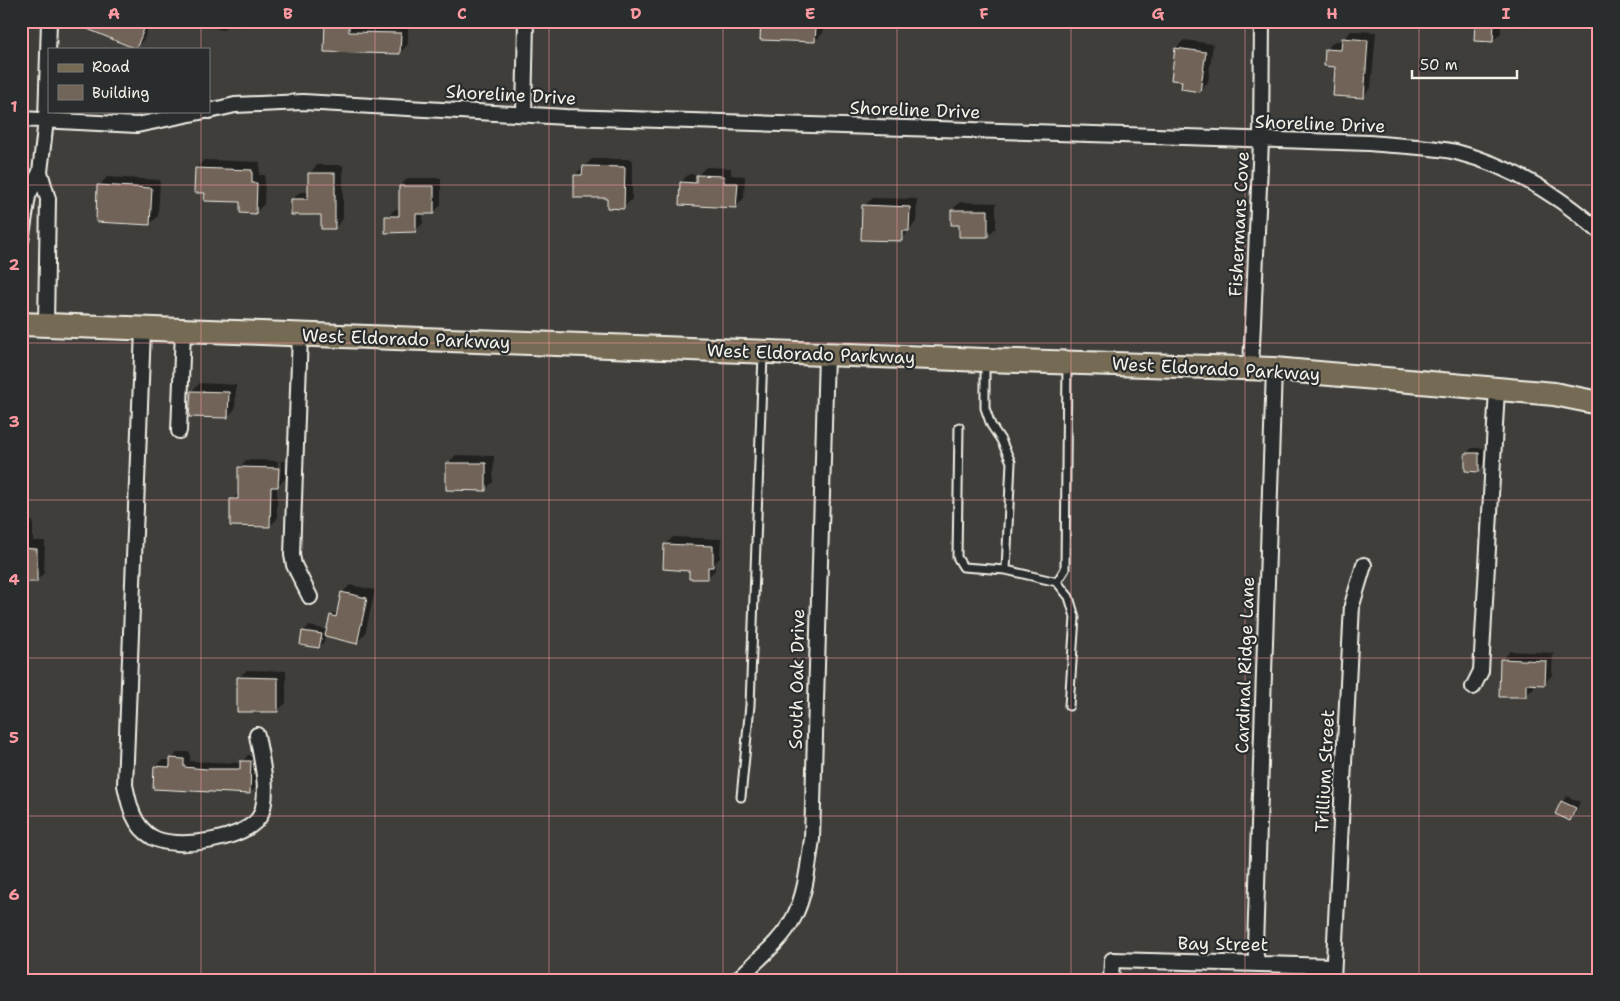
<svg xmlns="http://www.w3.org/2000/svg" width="1620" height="1001" font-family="'Shantell Sans',sans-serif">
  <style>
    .shadow { fill: #0007; fill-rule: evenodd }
    .building { fill: #716458; stroke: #f4f1e8 }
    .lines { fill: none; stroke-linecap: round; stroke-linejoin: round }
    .lane-casing { stroke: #f4f1e8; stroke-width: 11 }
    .street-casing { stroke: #f4f1e8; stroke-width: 18 }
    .primary-casing { stroke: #f4f1e8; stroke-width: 26 }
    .lane { stroke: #2a2d2e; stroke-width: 7 }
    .street { stroke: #2a2d2e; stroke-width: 14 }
    .primary { stroke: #756b52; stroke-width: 22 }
    .grid { fill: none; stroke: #ff9aa2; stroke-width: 1; stroke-opacity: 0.55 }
    .labels { text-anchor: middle; stroke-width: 4.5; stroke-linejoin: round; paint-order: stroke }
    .street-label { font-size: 18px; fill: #f4f1e8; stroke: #2a2d2e }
    .neatline { fill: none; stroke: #ff9aa2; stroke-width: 2 }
    .grid-label { font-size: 16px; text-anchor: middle; font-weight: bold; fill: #ff9aa2 }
  </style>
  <rect width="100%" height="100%" fill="#3f3e3b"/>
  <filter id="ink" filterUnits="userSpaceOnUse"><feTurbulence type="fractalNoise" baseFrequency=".02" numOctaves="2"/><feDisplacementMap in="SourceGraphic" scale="10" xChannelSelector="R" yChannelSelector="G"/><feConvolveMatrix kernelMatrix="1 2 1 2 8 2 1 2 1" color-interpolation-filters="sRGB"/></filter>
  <g filter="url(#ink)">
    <path class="shadow" d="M 87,21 L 151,21 L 144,39 L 136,47 Z
      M 199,21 L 248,21 L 242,27 L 228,24 L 223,30 L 198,24 Z
      M 326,21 L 408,26 L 408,44 L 400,53 L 326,51 Z
      M 762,21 L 824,21 L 823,33 L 815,41 Z
      M 1476,21 L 1528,21 L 1522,27 L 1501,26 L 1501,33 L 1493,41 Z
      M 1351,31 L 1376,32 L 1371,88 L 1363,96 L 1336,66 L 1326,49 L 1335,41 L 1343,41 Z
      M 1184,40 L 1213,44 L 1208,82 L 1200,90 L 1184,80 L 1176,48 Z
      M 592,159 L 632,159 L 632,199 L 624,207 L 575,175 Z
      M 204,160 L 260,162 L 259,175 L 265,175 L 264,204 L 256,212 L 242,201 L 206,192 L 196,168 Z
      M 317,165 L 343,165 L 343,219 L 335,228 L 322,214 L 292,200 L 300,192 L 309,192 L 309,174 Z
      M 706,167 L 731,168 L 731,175 L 745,176 L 744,198 L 736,206 L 681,182 L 689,174 L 698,175 Z
      M 107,177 L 160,180 L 158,216 L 150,224 L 99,186 Z
      M 408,178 L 441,178 L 441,205 L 433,213 L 423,213 L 423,223 L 415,231 L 387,217 L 395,209 L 400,209 L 400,186 Z
      M 872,198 L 917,199 L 916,222 L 901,240 L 864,206 Z
      M 960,202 L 996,203 L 996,228 L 987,236 L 960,224 L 952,210 Z
      M 200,383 L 236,385 L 235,409 L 227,417 L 192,391 Z
      M 1472,448 L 1484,448 L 1483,465 L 1478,470 L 1467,453 Z
      M 456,455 L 494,456 L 493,482 L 485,490 L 448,463 Z
      M 246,460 L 285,461 L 285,479 L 277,486 L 277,519 L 270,526 L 232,500 L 239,492 L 240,467 ZM 278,461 L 281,461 L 280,480 L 277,480 Z
      M 21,521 L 33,521 L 33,541 L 45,541 L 44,573 L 36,581 L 21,581 Z
      M 673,537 L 721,539 L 720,558 L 715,563 L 715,570 L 707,578 L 691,569 L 665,545 Z
      M 350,585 L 375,590 L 365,634 L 357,642 L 325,635 L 324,642 L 319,647 L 304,631 L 309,626 L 328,630 L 331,616 L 339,609 L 342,593 Z
      M 1510,651 L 1553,653 L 1552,675 L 1544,684 L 1534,683 L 1534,688 L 1525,696 L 1502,660 Z
      M 247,670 L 286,671 L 286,703 L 277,711 L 238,678 Z
      M 178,752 L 190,752 L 190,761 L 213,762 L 241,763 L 248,755 L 257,755 L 257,786 L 250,793 L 155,767 L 162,760 L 171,760 Z
      M 1567,796 L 1580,802 L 1575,814 L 1570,820 L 1562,802 Z"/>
    <path class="building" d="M 68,21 L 139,21 L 146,24 L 136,49 Z
      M 325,21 L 349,21 L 349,32 L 401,33 L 400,54 L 324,52 Z
      M 761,21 L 794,21 L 794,26 L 816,27 L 815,42 L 760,40 Z
      M 1475,21 L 1494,21 L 1493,42 L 1474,41 Z
      M 1342,38 L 1368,40 L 1364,98 L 1333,96 L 1335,67 L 1324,66 L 1325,49 L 1341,50 Z
      M 1175,48 L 1206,52 L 1200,92 L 1181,89 L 1182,81 L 1171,80 Z
      M 583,166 L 625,167 L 624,209 L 607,208 L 607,198 L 574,198 L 574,175 L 582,175 Z
      M 195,168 L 252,170 L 252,183 L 257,183 L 256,214 L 240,213 L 240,202 L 204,201 L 205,193 L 194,193 Z
      M 308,173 L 335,173 L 335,229 L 321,229 L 321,215 L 291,215 L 291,199 L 308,199 Z
      M 696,175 L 724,176 L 724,183 L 738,183 L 736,208 L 679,205 L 680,182 L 696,183 Z
      M 97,185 L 152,188 L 150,225 L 96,222 Z
      M 399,186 L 434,186 L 434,214 L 416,214 L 416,232 L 385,233 L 385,216 L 399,216 Z
      M 862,205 L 910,207 L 909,231 L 902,231 L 902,241 L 861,240 Z
      M 951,210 L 988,210 L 988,237 L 959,237 L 959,225 L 951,225 Z
      M 191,391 L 229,392 L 228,418 L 189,417 Z
      M 1465,453 L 1479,453 L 1479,472 L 1465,471 Z
      M 446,463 L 486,463 L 486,491 L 446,490 Z
      M 238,467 L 279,468 L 278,487 L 271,487 L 270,527 L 230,526 L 230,499 L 238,499 Z
      M 664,544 L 713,546 L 713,567 L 708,567 L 708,579 L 689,579 L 689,571 L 663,569 Z
      M 21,548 L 37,549 L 37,582 L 21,582 Z
      M 341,592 L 367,598 L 357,644 L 325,636 L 330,615 L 336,617 Z
      M 302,631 L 322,634 L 319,648 L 300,645 Z
      M 1500,659 L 1546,661 L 1545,685 L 1526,684 L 1526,697 L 1499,697 Z
      M 237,677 L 278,678 L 278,712 L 237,712 Z
      M 170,758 L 184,759 L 184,767 L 206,769 L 240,769 L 240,761 L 251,761 L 250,794 L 153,789 L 154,766 L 170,767 Z
      M 1561,801 L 1576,808 L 1570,821 L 1555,814 Z"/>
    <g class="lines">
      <g class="lane-casing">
        <path id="lane" d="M 985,363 L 985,408 L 991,425 L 1001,440 L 1011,462 L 1006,570
          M 959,427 L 957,557 L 963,567 L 1006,570 L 1057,582 L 1069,597 L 1075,617 L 1069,706
          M 1057,582 L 1065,569 L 1067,364
          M 741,797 L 750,705 L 763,355"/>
      </g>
      <g class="street-casing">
        <path id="street" d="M 209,111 L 235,105 L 303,102 L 566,117 L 1369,143 C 1397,146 1429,146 1456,152 C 1511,166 1557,194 1599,231
          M 524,114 L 526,21
          M 21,119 L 137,125 L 205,111
          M 40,172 L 48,199 L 46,325
          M 21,241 L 28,196 L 40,172 L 46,120 L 49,21
          M 143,330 L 125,785 C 129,804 133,826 152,837 C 174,851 250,840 261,814 C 270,791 261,759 257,735
          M 300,335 L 292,555 L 294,565 L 310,597
          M 1251,368 L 1261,141 L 1262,21
          M 179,431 L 183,331
          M 1473,687 L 1481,671 L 1497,390
          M 1257,963 L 1255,946 L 1274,369
          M 737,980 C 756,961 782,941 794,917 C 806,893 808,866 812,839 L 826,355
          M 1111,980 L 1112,960 L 1333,966
          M 1333,980 L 1352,605 L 1364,565"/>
      </g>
      <g class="primary-casing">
        <path id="primary" d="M 21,324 L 985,360 L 1274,369 L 1554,394 L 1599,403"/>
      </g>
      <use href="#lane" class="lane"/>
      <use href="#street" class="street"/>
      <use href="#primary" class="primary"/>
    </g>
  </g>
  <path class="grid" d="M 201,21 L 201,49M 375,21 L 375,980M 549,21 L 549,980M 723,21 L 723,980M 897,21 L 897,980M 1071,21 L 1071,980M 1245,21 L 1245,980M 1419,21 L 1419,980M 201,111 L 201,980M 21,185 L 1599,185M 21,343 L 1599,343M 21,500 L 1599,500M 21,658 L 1599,658M 21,816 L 1599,816"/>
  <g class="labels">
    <g class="street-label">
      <text transform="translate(511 95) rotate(3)" y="6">Shoreline Drive</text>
      <text transform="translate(915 110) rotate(2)" y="6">Shoreline Drive</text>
      <text transform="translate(1320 124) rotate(2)" y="6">Shoreline Drive</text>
      <text transform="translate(1239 224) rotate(-87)" y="6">Fishermans Cove</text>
      <text transform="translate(406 339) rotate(2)" y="6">West Eldorado Parkway</text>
      <text transform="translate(811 354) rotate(2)" y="6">West Eldorado Parkway</text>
      <text transform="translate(1216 369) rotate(3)" y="6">West Eldorado Parkway</text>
      <text transform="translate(1245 665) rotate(-88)" y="6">Cardinal Ridge Lane</text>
      <text transform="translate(797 679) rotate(-89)" y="6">South Oak Drive</text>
      <text transform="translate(1325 771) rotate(-87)" y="6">Trillium Street</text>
      <text transform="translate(1223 944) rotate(1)" y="6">Bay Street</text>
    </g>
  </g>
  <rect width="1620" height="1001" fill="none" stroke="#2a2d2e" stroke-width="55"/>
  <rect x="48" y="48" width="162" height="65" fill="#2a2d2e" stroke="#7b7b78"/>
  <rect x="58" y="64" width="25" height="8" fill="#756b52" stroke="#7b7b78"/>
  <text x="92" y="72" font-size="15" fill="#f4f1e8">Road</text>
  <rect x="58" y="85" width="25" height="15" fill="#716458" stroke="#7b7b78"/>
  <text x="92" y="98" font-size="15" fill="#f4f1e8">Building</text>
  <path d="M1412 70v8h105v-8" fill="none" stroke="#f4f1e8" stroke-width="2.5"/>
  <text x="1420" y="70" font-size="15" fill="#f4f1e8" stroke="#2a2d2e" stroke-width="4" paint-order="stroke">50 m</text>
  <rect x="28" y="28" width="1564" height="946" class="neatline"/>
  <g class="grid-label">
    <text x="114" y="19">A</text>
    <text x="288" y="19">B</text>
    <text x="462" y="19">C</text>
    <text x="636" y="19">D</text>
    <text x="810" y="19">E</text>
    <text x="984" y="19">F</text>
    <text x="1158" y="19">G</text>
    <text x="1332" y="19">H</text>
    <text x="1506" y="19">I</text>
    <text x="14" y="112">1</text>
    <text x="14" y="270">2</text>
    <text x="14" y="427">3</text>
    <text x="14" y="585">4</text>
    <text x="14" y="743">5</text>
    <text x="14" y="900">6</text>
  </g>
</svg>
